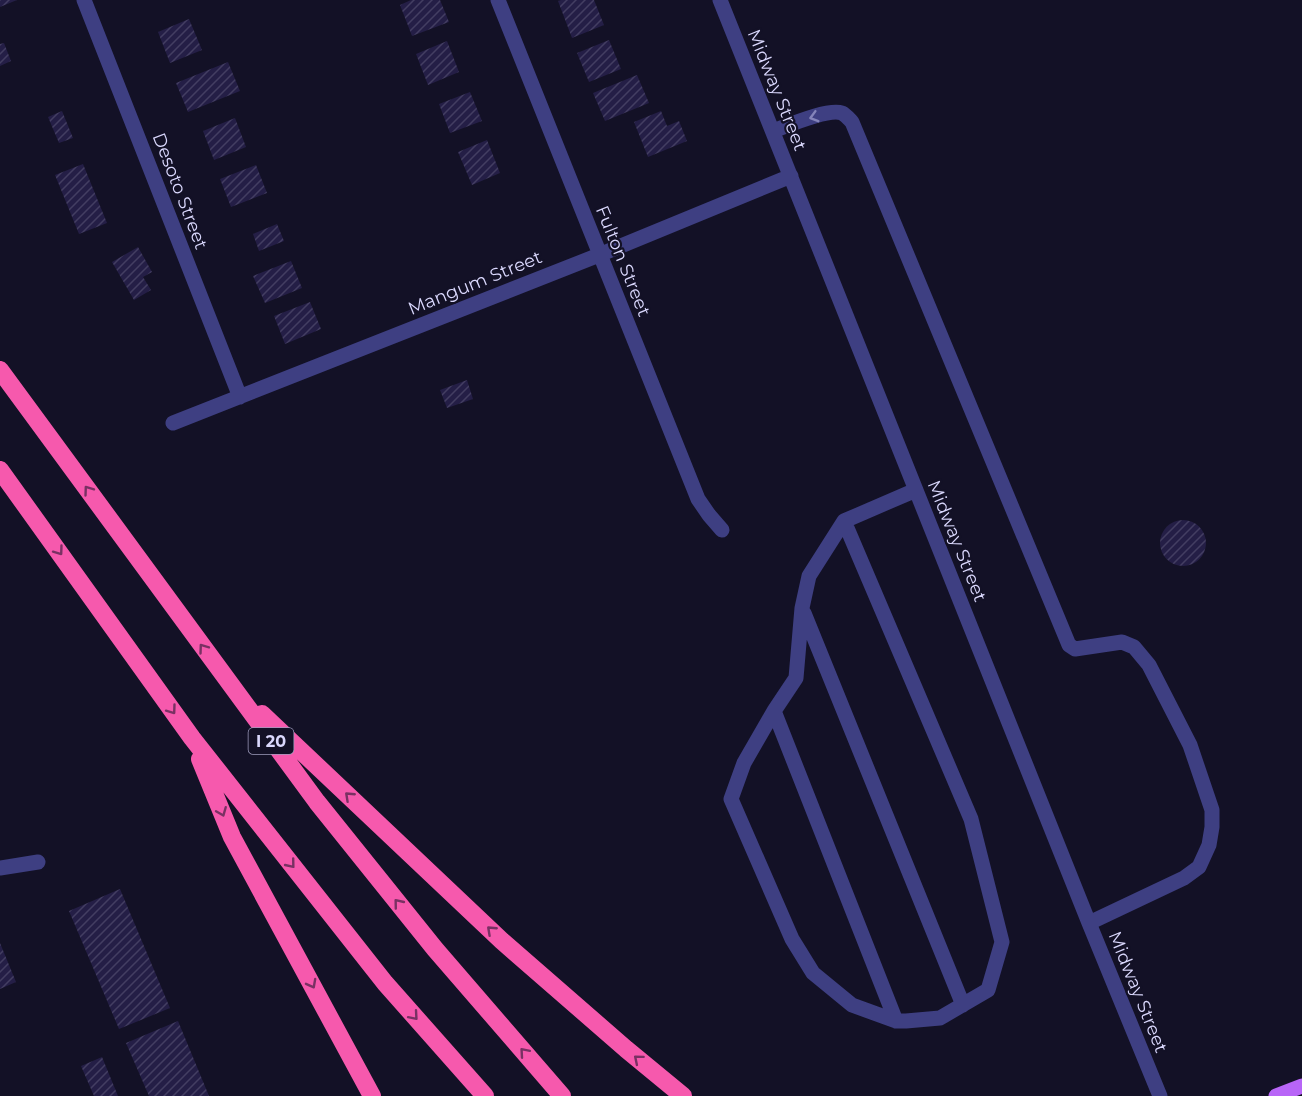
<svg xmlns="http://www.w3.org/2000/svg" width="1302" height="1096" font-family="Montserrat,sans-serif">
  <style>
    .building { fill: url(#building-hatch) }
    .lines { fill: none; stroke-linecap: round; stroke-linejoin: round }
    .minor { stroke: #3e3f82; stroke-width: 15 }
    .major { stroke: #b865f7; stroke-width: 15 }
    .highway { stroke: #f659ad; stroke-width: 18 }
    .oneway { stroke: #8484b9 }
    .oneway2 { stroke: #793163 }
    .labels { text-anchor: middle; stroke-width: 4.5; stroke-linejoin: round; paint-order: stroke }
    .shield { fill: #131126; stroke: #9e9cbc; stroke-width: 1.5 }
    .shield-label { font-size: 16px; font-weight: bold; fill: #dad8fd }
    .street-label { font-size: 18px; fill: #dad8fd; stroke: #131126 }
  </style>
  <defs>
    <pattern id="building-hatch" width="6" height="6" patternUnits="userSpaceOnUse" patternTransform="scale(1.5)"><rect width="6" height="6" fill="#241e46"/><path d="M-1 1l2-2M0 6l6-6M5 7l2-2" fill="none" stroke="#433e62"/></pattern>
  </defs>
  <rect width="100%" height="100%" fill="#131126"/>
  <path class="building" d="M 0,0 L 17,0 L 0,7 Z
    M 411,0 L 440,0 L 449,22 L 412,36 L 400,5 Z
    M 561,0 L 594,0 L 604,25 L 572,38 L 558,1 Z
    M 189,19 L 202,50 L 170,63 L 158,32 Z
    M 609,40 L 621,69 L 589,82 L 577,53 Z
    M 447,41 L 459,72 L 428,85 L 416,54 Z
    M 4,43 L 11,61 L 0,66 L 0,44 Z
    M 228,62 L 240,91 L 188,112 L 176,83 Z
    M 637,75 L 649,103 L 605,121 L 593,93 Z
    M 470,92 L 482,121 L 450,133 L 439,104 Z
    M 62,111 L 73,138 L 59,143 L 48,117 Z
    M 661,111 L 667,126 L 679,121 L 687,141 L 648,157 L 634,122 Z
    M 235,118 L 246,147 L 214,160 L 203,131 Z
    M 487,140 L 500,173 L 472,185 L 458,152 Z
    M 83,164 L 107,223 L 79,234 L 55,175 Z
    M 256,165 L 267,193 L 231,207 L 220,179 Z
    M 277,224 L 284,241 L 259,251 L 253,234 Z
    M 138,247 L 152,272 L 143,277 L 151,290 L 134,300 L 112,262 Z
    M 291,261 L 302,288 L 265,303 L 253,276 Z
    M 310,302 L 321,329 L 285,344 L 274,316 Z
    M 467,380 L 473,399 L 447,408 L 440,390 Z
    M1160 543a23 23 0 1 1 46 0a23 23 0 1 1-46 0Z
    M 120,889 L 170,1008 L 119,1029 L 69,911 Z
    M 0,943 L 16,982 L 0,989 Z
    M 178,1021 L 209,1096 L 149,1096 L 126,1043 Z
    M 102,1057 L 118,1096 L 94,1096 L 81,1066 Z"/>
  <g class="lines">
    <path class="minor" d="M 84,0 L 240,397
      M 498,0 L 698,499 L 709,515 L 722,530
      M 720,0 L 1089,923 L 1160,1096
      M 773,131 C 787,126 828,108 842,113 C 846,115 849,119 852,122 L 1069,645 L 1075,649 L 1122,642 L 1134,647 L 1149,665 L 1190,745 L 1212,810 L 1212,827 L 1209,845 L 1199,867 L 1184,878 L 1089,923
      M 173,423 L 599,255 L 791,176
      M 844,521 L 971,819 L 1002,942 L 988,990 L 940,1018 L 906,1021 L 896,1021 L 852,1005 L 813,973 L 792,939 L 731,799 L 744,763 L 774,711 L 796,678 L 802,608 L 809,576 L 844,521 L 916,490
      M 804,613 L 963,1005
      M 774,711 L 896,1021
      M 0,868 L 38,862"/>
    <path class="major" d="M 1276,1096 L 1302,1086"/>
    <path class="highway" d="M 0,370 L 317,802 L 435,949 L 562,1096
      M 0,470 L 192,738 L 385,983 L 485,1096
      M 262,714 L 502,941 L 626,1049 L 683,1096
      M 200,759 L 232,837 L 372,1096"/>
  </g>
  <defs><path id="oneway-chevron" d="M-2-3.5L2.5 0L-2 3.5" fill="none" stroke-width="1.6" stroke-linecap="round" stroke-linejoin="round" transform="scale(1.5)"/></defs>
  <use class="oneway" href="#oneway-chevron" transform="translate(814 117) rotate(164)"/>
  <g class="oneway2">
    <use href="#oneway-chevron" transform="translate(88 490) rotate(-126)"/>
    <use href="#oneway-chevron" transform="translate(59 551) rotate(54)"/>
    <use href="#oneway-chevron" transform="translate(203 648) rotate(-126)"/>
    <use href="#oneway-chevron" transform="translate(172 710) rotate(54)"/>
    <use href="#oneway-chevron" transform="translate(349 796) rotate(-137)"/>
    <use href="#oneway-chevron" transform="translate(222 812) rotate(68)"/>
    <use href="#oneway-chevron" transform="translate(291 864) rotate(51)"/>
    <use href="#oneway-chevron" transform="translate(398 903) rotate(-129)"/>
    <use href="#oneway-chevron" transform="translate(491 930) rotate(-137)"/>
    <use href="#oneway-chevron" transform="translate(312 984) rotate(62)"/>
    <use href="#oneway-chevron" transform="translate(414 1016) rotate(49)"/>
    <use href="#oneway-chevron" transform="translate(524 1052) rotate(-131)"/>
    <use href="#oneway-chevron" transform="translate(638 1059) rotate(-140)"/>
  </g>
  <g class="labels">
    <rect class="shield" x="248.5" y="728" width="45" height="26" rx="4.5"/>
    <g class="shield-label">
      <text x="271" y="747">I 20</text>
    </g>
    <g class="street-label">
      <text transform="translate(777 90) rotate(68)" y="6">Midway Street</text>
      <text transform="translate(180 191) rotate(69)" y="6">Desoto Street</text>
      <text transform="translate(623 261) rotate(68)" y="6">Fulton Street</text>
      <text transform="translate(475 283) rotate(-22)" y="6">Mangum Street</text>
      <text transform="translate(957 541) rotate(68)" y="6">Midway Street</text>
      <text transform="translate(1138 992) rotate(68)" y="6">Midway Street</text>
    </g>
  </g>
</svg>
